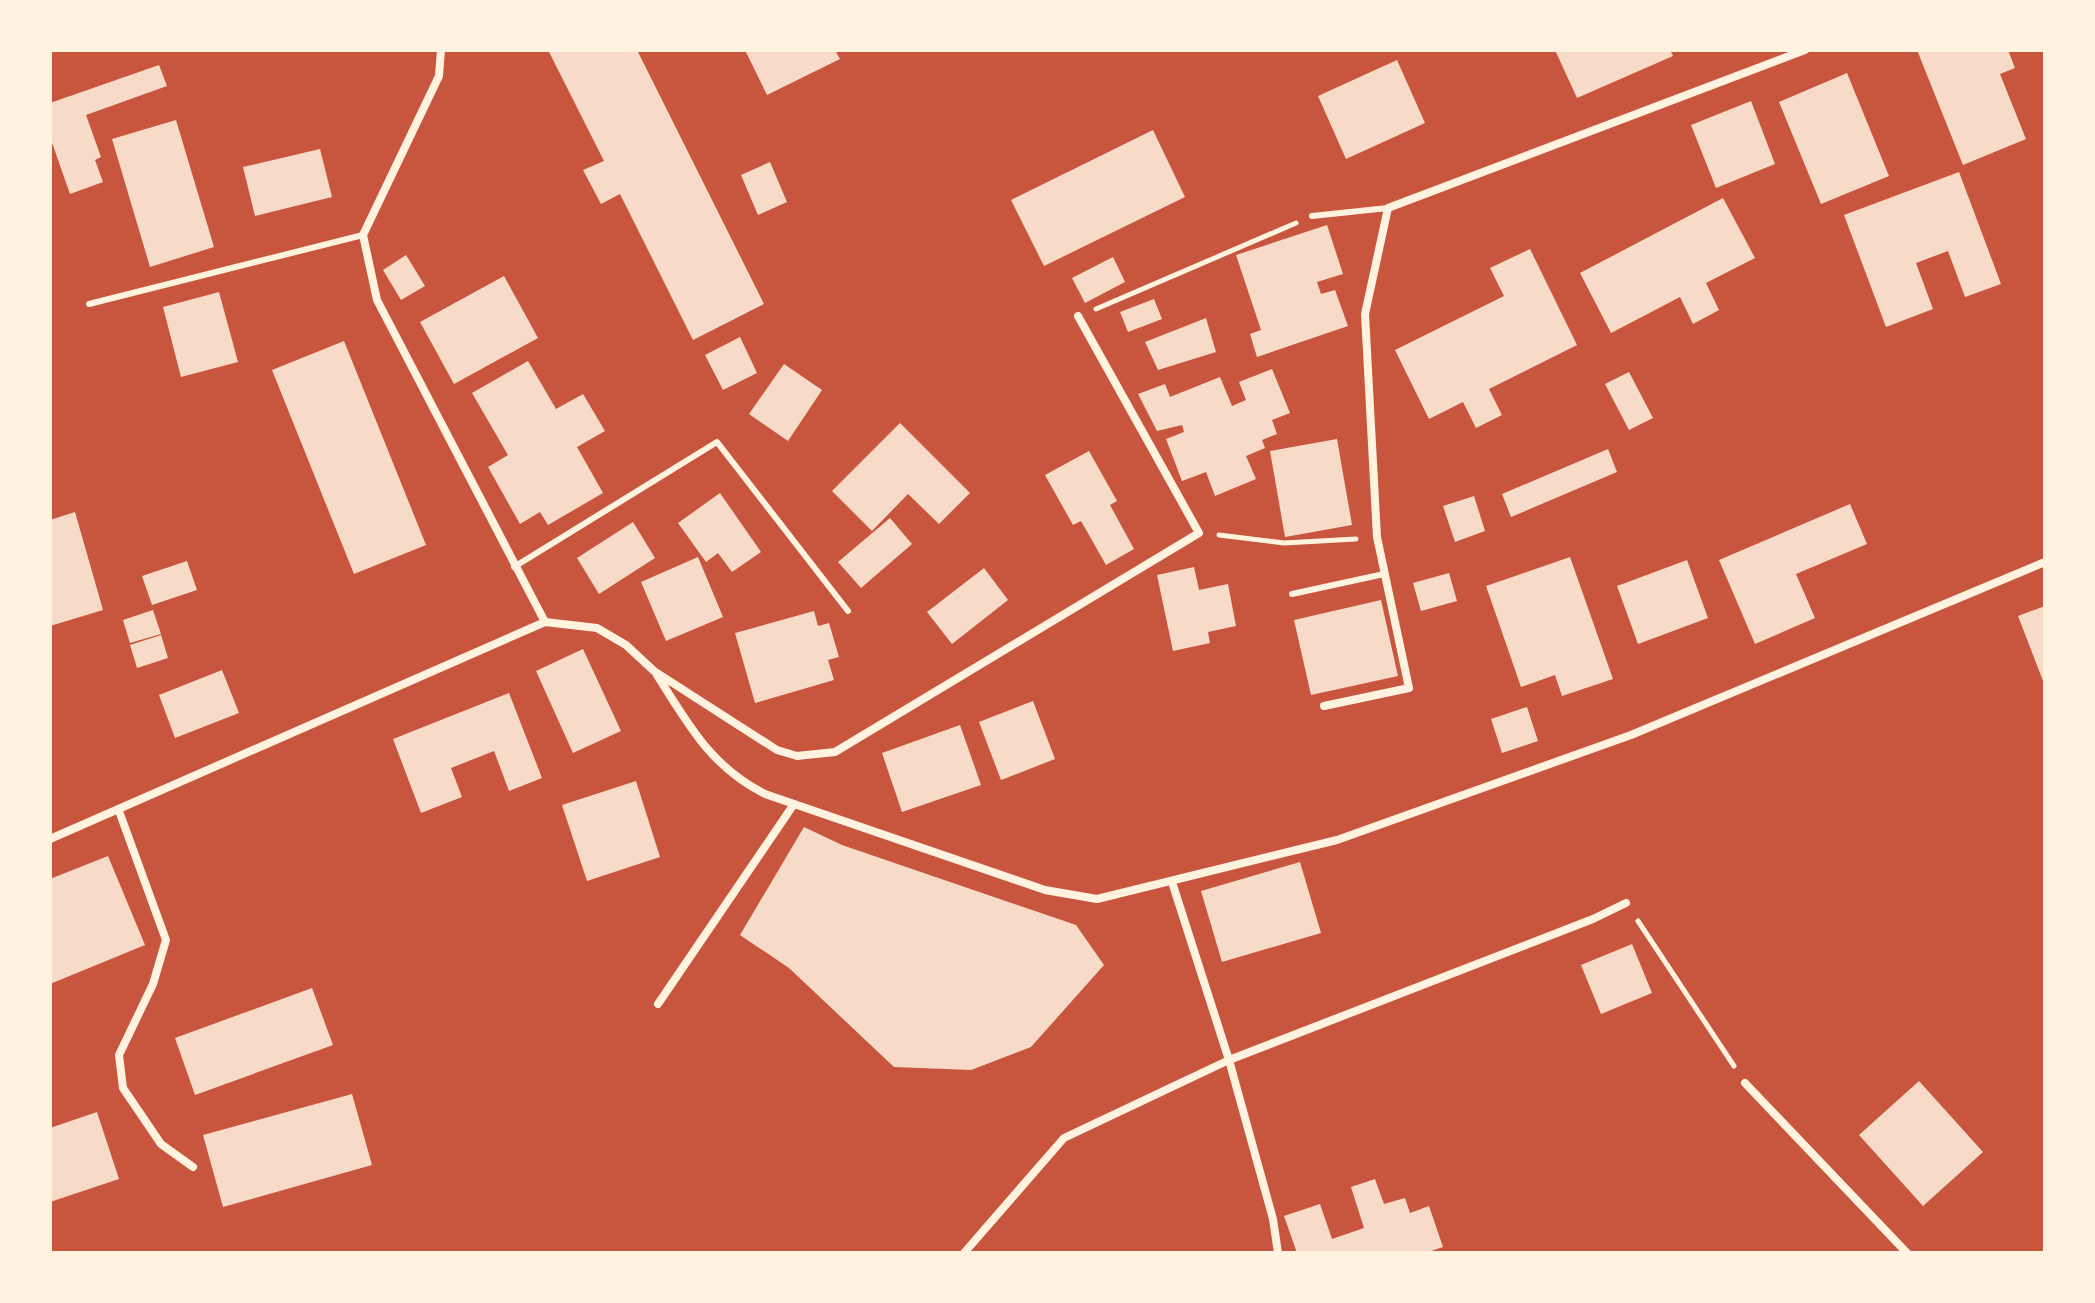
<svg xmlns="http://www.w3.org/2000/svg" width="2095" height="1303" font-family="Barlow,sans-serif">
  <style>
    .building { fill: #f7dbc8 }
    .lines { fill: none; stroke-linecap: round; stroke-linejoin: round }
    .path { stroke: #fff3e0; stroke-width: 5 }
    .service { stroke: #fff3e0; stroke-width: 6 }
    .minor { stroke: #fff3e0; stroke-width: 8 }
  </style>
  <rect width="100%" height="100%" fill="#c8553d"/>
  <path class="building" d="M 548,50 L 637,50 L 764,304 L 693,340 L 620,194 L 601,204 L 583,170 L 604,161 Z
    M 745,50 L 835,50 L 840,59 L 767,95 Z
    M 1555,50 L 1670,50 L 1673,56 L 1577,98 Z
    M 1917,50 L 2008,50 L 2015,68 L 2000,74 L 2026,139 L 1963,165 Z
    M 1397,60 L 1425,123 L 1346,159 L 1318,96 Z
    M 159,65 L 167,86 L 86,115 L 101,157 L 95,160 L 103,182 L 70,194 L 50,137 L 50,103 Z
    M 1847,73 L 1889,176 L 1821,204 L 1779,102 Z
    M 1751,101 L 1775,164 L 1716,188 L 1691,125 Z
    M 176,120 L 214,247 L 150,267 L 112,139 Z
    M 1153,130 L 1185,197 L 1044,266 L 1011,200 Z
    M 320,149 L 332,197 L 255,216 L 243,167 Z
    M 770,162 L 787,202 L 758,215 L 741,175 Z
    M 1959,172 L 2001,284 L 1965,297 L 1948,251 L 1916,263 L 1933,309 L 1886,327 L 1844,215 Z
    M 1723,198 L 1755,258 L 1706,283 L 1719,310 L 1693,324 L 1680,297 L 1611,333 L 1580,273 Z
    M 1327,225 L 1343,274 L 1317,282 L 1321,294 L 1335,290 L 1348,326 L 1257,357 L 1250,334 L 1261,330 L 1236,255 Z
    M 1530,249 L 1577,345 L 1489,389 L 1502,415 L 1476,428 L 1463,402 L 1429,419 L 1395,350 L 1504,296 L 1490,268 Z
    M 406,255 L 425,286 L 401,300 L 383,270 Z
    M 1113,257 L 1125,282 L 1085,303 L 1072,278 Z
    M 504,276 L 538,338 L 454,384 L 420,322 Z
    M 219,292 L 238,362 L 181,377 L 163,307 Z
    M 1154,299 L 1162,319 L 1128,332 L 1120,312 Z
    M 1206,318 L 1216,352 L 1158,370 L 1145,342 Z
    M 740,337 L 757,373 L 723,390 L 705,355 Z
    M 344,341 L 426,545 L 354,574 L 272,370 Z
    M 528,361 L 556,409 L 583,394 L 605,431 L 577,447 L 603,493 L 548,525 L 540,512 L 520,524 L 488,467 L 508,455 L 472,393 Z
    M 784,364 L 822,390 L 788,441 L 749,414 Z
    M 1272,369 L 1290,413 L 1272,420 L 1277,434 L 1262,440 L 1265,448 L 1246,456 L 1256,479 L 1215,496 L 1206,472 L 1182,481 L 1166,439 L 1184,432 L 1182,425 L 1157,431 L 1138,394 L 1165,384 L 1170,397 L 1220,377 L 1232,406 L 1246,400 L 1239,382 Z
    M 1629,372 L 1653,418 L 1629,430 L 1605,384 Z
    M 900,423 L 970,493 L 939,524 L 908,494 L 872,531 L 832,491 Z
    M 1337,439 L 1352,525 L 1285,537 L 1270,451 Z
    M 1608,449 L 1617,472 L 1511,517 L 1502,494 Z
    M 1089,451 L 1117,501 L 1110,505 L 1134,549 L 1106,565 L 1081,521 L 1073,525 L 1045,475 Z
    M 720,493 L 761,552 L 732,572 L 718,553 L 706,562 L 678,523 Z
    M 1474,496 L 1485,531 L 1455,542 L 1443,506 Z
    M 1850,504 L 1867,544 L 1796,574 L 1815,618 L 1755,644 L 1719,560 Z
    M 75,512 L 103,610 L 50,626 L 50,520 Z
    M 890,518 L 912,544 L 861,588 L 838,562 Z
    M 633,522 L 655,558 L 599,594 L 577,558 Z
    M 698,557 L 723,617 L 666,641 L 641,582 Z
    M 1570,557 L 1613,679 L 1562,696 L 1555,675 L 1521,687 L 1486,586 Z
    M 1687,560 L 1708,618 L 1638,644 L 1617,586 Z
    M 187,561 L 197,590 L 152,605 L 142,576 Z
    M 1194,567 L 1199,590 L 1228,584 L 1236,626 L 1208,632 L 1210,643 L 1173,651 L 1157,575 Z
    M 984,568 L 1008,600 L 952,644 L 927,612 Z
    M 1449,573 L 1457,601 L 1421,611 L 1413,583 Z
    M 1381,600 L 1398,676 L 1311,695 L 1294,620 Z
    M 2045,606 L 2045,686 L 2018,616 Z
    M 153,610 L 161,634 L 130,643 L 123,620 Z
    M 814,611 L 818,626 L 829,623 L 839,657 L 828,660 L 834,680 L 755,703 L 735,633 Z
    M 161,635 L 168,658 L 137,668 L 130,645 Z
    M 583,649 L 621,731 L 573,753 L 536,671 Z
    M 222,670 L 239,713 L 175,738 L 159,695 Z
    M 509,693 L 542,778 L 509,791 L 494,751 L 451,768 L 462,797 L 421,813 L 393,739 Z
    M 1033,701 L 1055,759 L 1001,780 L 979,722 Z
    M 1527,707 L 1538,741 L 1502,753 L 1491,719 Z
    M 960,725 L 981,785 L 902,812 L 882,753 Z
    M 636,781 L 660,857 L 587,881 L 562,805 Z
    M 804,827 L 842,845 L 1076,925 L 1104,965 L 1031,1047 L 971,1070 L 894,1067 L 789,968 L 740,935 Z
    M 108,856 L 145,945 L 50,984 L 50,879 Z
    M 1300,862 L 1321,933 L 1222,962 L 1201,891 Z
    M 1632,944 L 1652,993 L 1601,1014 L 1581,965 Z
    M 312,988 L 333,1045 L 195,1095 L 175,1038 Z
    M 1919,1081 L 1983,1152 L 1923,1206 L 1859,1135 Z
    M 352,1094 L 372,1165 L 223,1207 L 203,1135 Z
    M 97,1112 L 119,1179 L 50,1202 L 50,1128 Z
    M 1375,1179 L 1384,1204 L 1405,1198 L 1410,1213 L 1429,1206 L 1443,1247 L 1425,1253 L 1297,1253 L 1284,1216 L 1320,1204 L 1332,1239 L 1364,1228 L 1351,1187 Z"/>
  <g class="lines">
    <path class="path" d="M 1096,309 L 1296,223
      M 1219,535 L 1284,543 L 1356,539
      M 1638,921 L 1734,1066"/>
    <path class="service" d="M 1312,216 L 1388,208
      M 89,304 L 363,235
      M 514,567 L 717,442 L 848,611
      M 1292,594 L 1384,574"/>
    <path class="minor" d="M 441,50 L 439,76 L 363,235 L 377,300 L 545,622 L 597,628 L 626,645 L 654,671 L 777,750 L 797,756 L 835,752 L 1199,533 L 1078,316
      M 657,675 C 689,725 710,766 765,794 L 1045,890 L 1097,899 L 1337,840 L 1631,735 L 2045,562
      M 1324,706 L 1409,688 L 1377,537 L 1365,314 L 1388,208 L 1805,50
      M 119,811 L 166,940 L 153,984 L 119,1055 L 123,1088 L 161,1144 L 193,1167
      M 50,839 L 545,622
      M 1172,882 L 1229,1060 L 1273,1219 L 1278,1253
      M 658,1004 L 794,804
      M 1745,1083 L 1907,1253
      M 964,1253 L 1064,1138 L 1229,1060 L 1593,919 L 1626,903"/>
  </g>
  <rect width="2095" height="1303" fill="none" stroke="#fff3e0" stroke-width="104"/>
</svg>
